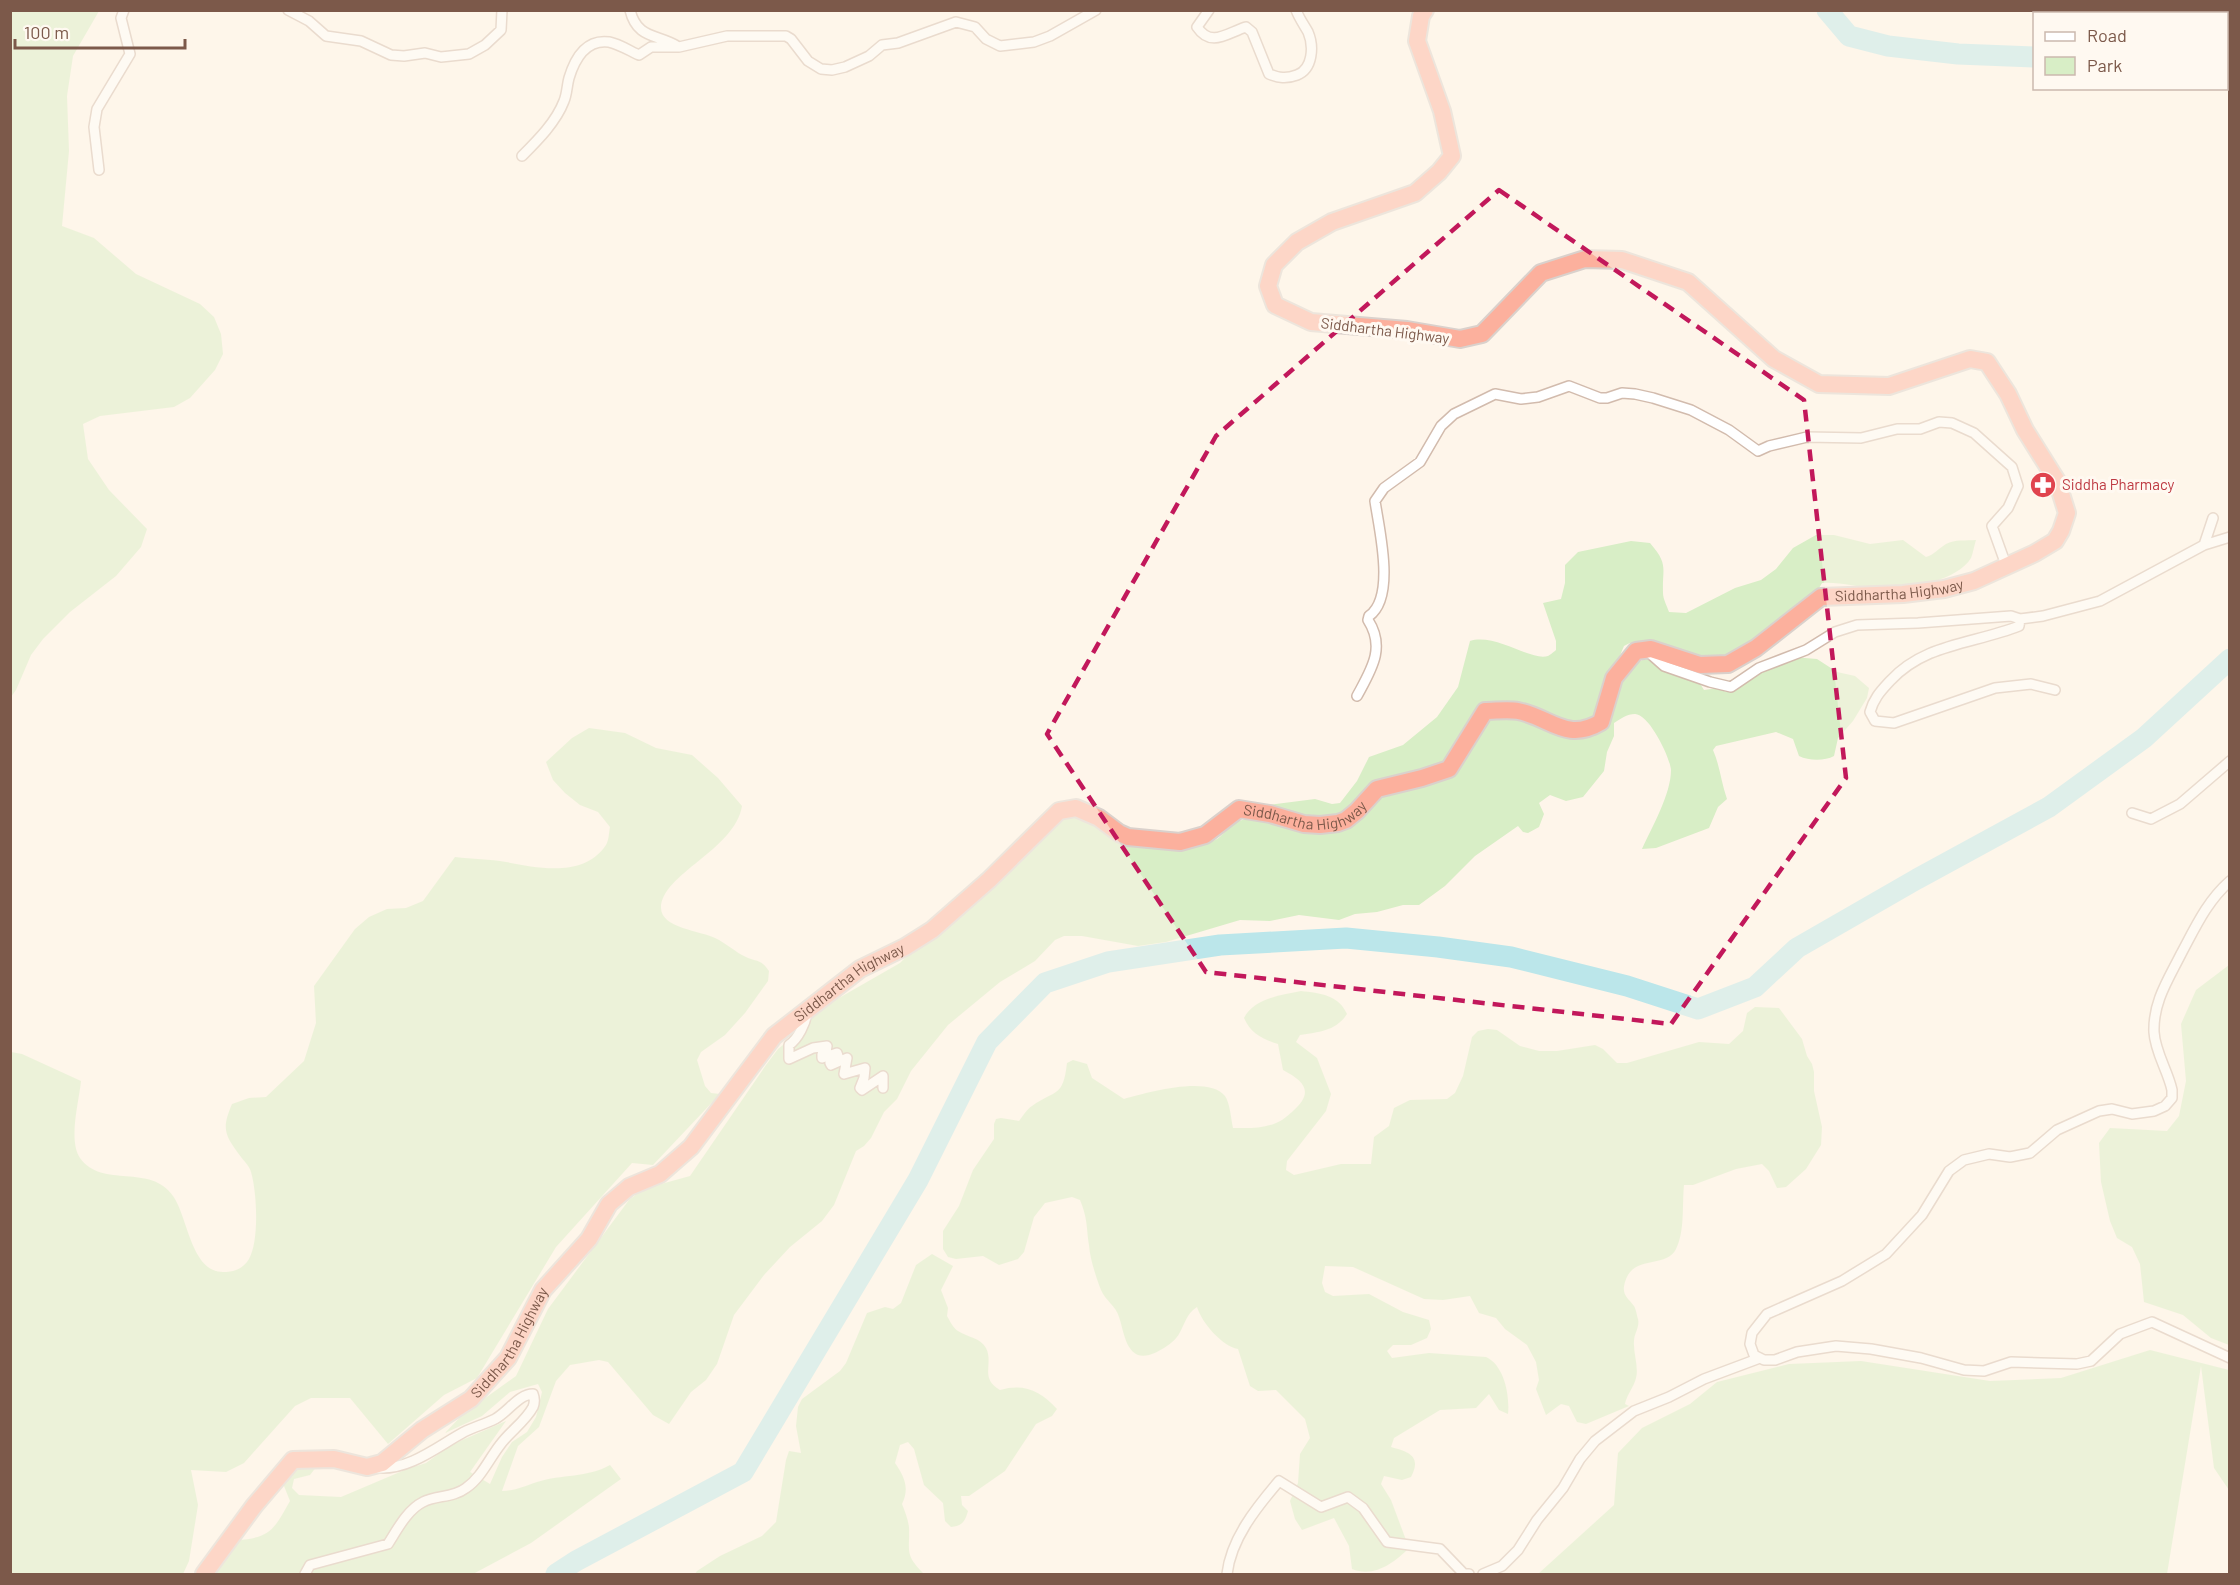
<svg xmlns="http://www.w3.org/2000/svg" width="2240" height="1585" font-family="Barlow,sans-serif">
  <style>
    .green { fill: #d8eec6 }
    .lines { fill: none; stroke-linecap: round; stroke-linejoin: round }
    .river { stroke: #bbe6ea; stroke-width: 21 }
    .street-casing { stroke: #d2bbad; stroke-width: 12 }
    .highway-casing { stroke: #dad1cc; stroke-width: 20 }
    .street { stroke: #fff; stroke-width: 9 }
    .highway { stroke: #fcb09d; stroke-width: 16 }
    .marked { fill: none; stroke: #c2185b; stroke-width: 4.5; stroke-dasharray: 12 8; stroke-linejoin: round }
    .labels { text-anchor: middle; stroke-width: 6; stroke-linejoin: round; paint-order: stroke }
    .street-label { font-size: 15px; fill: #7c594a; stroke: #fff9f1 }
    .health-label { font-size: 15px; fill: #be3a42; stroke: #fff9f1; text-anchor: start }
  </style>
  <rect width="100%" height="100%" fill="#fef5ea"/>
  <path class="green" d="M 11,10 L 99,11 L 73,56 L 67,96 L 69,151 L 62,226 L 94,238 L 136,274 L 200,304 L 214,317 L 221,334 L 223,354 L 215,370 L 190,398 L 174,407 L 100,416 L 83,424 L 88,459 L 109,490 L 147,529 L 141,547 L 116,576 L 70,612 L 43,639 L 31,655 L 16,690 L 11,697 Z
    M 1816,535 L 1834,535 L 1870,544 L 1903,540 L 1926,557 C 1934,555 1939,548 1946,544 C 1955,539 1966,541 1976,540 C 1974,546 1973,553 1971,558 C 1957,582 1902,591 1877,589 C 1859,587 1840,582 1822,583 C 1808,610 1781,625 1756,640 C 1748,645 1740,651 1732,655 C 1725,658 1712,659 1705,658 C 1678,656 1652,630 1624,646 L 1610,679 C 1644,655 1649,654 1689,666 L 1704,690 L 1718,688 L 1726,692 L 1735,691 L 1761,671 L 1793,657 L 1817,659 L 1837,672 L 1855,676 L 1869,688 L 1867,698 L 1853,721 L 1838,738 L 1834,756 C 1825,761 1809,761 1799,756 L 1793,739 L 1776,732 L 1716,746 L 1713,750 C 1720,766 1721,782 1727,799 L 1718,807 L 1709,828 L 1656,848 L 1642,849 C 1652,827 1671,794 1671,770 C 1670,757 1649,714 1635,714 C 1627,714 1620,719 1614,723 L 1614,736 L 1607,752 L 1604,771 L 1583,797 L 1566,801 L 1550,795 L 1539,803 L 1544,814 L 1539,827 L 1528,833 L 1523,832 L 1518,826 L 1475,856 L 1445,886 L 1419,905 L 1403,905 L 1377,912 L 1355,914 L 1339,920 L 1299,915 L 1270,921 L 1240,920 L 1166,942 L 1138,946 L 1082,936 L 1064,936 L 1055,940 L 1035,961 L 1000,982 L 948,1025 L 911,1071 L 897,1099 L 884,1112 L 871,1138 L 864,1146 L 856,1151 L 834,1205 L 822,1221 L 790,1247 L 764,1275 L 734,1315 L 717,1364 L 706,1380 L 691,1392 L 669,1424 L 653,1415 L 608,1362 L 599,1360 L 570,1365 L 556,1381 L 539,1427 L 518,1446 L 502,1491 C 518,1490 522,1487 537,1482 C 562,1474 587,1478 610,1465 L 621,1479 L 531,1543 L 473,1574 L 211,1574 L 237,1540 C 271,1538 274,1529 290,1501 L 282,1481 L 295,1468 L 317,1466 L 310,1475 L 294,1479 L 292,1488 L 299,1495 L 341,1497 L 407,1469 L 426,1463 L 451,1445 L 506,1421 L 470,1472 L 490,1484 L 502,1457 L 512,1442 L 527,1432 L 536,1417 L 542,1392 L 538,1384 L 510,1392 L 482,1416 L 445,1433 L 463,1414 L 516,1376 L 548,1309 L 629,1200 L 643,1189 L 690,1176 L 766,1065 L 778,1049 L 798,1033 L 806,1021 L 832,1002 L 900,963 L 932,930 L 988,892 L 1023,860 L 1037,836 L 1058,820 L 1067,817 L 1076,818 C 1123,832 1165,863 1215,840 C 1223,837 1228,825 1236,822 C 1251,815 1265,826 1281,816 L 1268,805 L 1315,799 L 1332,804 L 1340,803 L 1357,781 L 1369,757 L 1403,745 L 1437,717 L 1458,687 L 1470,641 C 1496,633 1532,662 1548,656 C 1550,655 1555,651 1556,650 L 1556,641 L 1543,603 L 1561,599 L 1565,583 L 1565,565 L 1578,552 L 1631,541 L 1650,543 C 1669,565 1662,567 1663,593 C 1663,599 1667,606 1669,612 L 1686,613 L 1735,588 L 1761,580 L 1776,569 L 1793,548 Z
    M 589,728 L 625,733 L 656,748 L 692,755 L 718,778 L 742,806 C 735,850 661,874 661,908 C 661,928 701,931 715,938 C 726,943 735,952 746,957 C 751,960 759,960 763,964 C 766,966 767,969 769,971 L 768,981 L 745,1013 L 725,1035 L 701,1052 L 697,1060 L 705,1086 L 711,1093 L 720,1094 L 653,1165 L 632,1163 L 556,1247 L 477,1378 L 444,1395 L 388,1444 L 350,1398 L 311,1398 L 295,1406 L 244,1463 L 226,1472 L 191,1470 L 198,1505 L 189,1561 L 183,1574 L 11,1574 L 11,1052 L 22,1054 L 81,1081 C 79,1102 68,1140 80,1158 C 102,1189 151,1163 173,1196 C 188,1217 191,1272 223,1272 C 233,1272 240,1270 247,1262 C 260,1246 257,1192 251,1172 C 250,1167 245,1162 241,1157 C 225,1135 221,1130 232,1104 L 249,1098 L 266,1097 L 304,1061 L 316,1023 L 314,986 L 355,929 L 369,917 L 387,909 L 406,908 L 423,901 L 455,857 C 472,859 490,859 506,862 C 538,868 584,878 606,845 C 609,840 609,832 610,827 L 598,812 L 580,805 L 565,793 L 553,780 L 546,762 L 572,738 Z
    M 2229,965 L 2229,1345 L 2211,1338 L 2183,1315 L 2144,1302 L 2140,1264 L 2132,1247 L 2117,1238 L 2110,1221 L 2101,1182 L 2099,1143 L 2110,1128 L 2167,1131 L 2179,1116 L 2186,1081 L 2181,1024 L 2196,990 Z
    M 1301,991 C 1320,993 1339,995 1347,1014 C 1336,1031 1319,1032 1300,1035 L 1296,1042 L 1317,1058 L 1331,1094 L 1326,1111 L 1287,1161 L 1286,1170 L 1294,1175 L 1341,1164 L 1371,1164 L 1374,1137 L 1389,1126 L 1394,1108 L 1410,1100 L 1447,1099 L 1455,1093 L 1463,1076 L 1472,1037 L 1478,1031 L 1488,1029 L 1497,1030 L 1520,1046 L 1539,1051 L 1557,1051 L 1595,1045 L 1603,1049 L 1617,1063 L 1627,1063 L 1699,1042 L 1729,1044 L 1743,1031 L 1747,1013 L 1755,1007 L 1779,1008 L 1802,1039 L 1807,1056 L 1812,1064 L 1814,1072 L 1814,1091 L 1822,1127 L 1821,1145 L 1806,1169 L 1786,1187 L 1777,1188 L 1769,1171 L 1762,1164 L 1736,1169 L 1693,1185 L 1684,1185 C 1682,1205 1685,1231 1676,1249 C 1666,1269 1633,1254 1625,1282 C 1621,1295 1628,1298 1634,1306 C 1636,1309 1637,1316 1638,1319 C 1640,1327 1634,1334 1634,1341 C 1633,1353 1639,1367 1636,1378 C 1634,1387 1627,1394 1625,1404 L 1629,1406 L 1586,1424 L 1577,1422 L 1569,1406 L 1561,1404 L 1546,1415 L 1536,1389 L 1539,1380 L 1536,1362 L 1527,1345 L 1505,1329 L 1496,1318 L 1479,1313 L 1470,1296 L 1443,1300 L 1424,1299 L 1353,1267 L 1325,1266 L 1322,1283 L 1325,1292 L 1333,1296 L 1369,1294 L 1403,1312 L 1429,1320 L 1431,1329 L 1427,1338 L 1411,1345 L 1393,1345 L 1387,1351 L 1392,1358 L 1429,1353 L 1486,1357 C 1504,1365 1510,1395 1508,1414 L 1499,1410 L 1489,1394 L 1476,1408 L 1440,1410 L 1394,1438 L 1391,1447 C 1409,1452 1422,1456 1411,1477 L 1402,1480 L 1384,1476 L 1381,1484 L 1391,1500 L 1409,1548 C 1394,1563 1374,1578 1352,1569 L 1349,1546 L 1334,1518 L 1302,1530 L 1295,1519 L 1290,1501 L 1298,1483 L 1300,1454 L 1310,1438 L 1305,1419 L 1276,1390 L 1258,1391 L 1250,1386 L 1238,1349 C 1222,1346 1202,1323 1197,1307 C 1186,1314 1185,1324 1179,1334 C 1175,1342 1158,1353 1149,1355 C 1126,1361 1124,1331 1119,1317 C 1116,1306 1105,1300 1101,1290 C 1096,1277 1090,1259 1089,1245 C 1086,1225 1088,1220 1080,1200 L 1072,1197 L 1045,1203 L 1034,1217 L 1024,1252 L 1018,1259 L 999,1265 L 983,1256 L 956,1259 L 948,1257 L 943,1249 L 943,1231 L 959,1206 L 973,1170 L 994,1139 L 994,1124 L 996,1119 L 1001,1118 L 1019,1121 C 1023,1116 1027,1109 1032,1106 C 1056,1089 1063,1098 1067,1063 L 1073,1060 L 1087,1064 L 1092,1078 L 1124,1099 C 1146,1093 1208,1075 1225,1096 C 1230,1103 1231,1119 1233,1128 C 1248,1128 1262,1129 1276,1123 C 1282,1121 1287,1116 1292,1112 C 1314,1093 1306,1082 1283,1070 L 1278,1044 C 1263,1039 1251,1034 1244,1018 C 1254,998 1282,995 1301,991 Z
    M 932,1254 L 953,1266 L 941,1290 L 948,1308 L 947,1316 C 950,1321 953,1328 958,1331 C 967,1337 981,1338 986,1348 C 994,1364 979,1378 1000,1390 C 1024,1383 1041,1391 1057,1409 L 1052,1416 L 1036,1424 L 1005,1471 L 969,1496 L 961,1496 L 962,1505 L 968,1511 C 965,1522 962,1526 951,1527 L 945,1521 L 943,1503 L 924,1485 L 914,1449 L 908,1442 L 900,1445 L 895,1463 C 904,1476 910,1488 902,1504 C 905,1512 908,1519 909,1527 C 910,1552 904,1554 924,1574 L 695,1574 L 697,1571 L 720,1556 L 762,1536 L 776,1522 L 786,1460 L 789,1451 L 801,1453 L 796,1426 L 798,1407 L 802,1399 L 840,1371 L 846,1363 L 867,1313 L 885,1307 L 893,1309 L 901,1303 L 916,1265 Z
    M 2150,1350 L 2229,1370 L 2229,1490 L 2214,1468 L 2201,1366 L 2167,1574 L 1538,1574 L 1614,1505 L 1618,1453 L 1642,1428 L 1690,1404 L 1717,1382 L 1789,1364 L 1861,1361 L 1990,1381 L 2061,1378 Z"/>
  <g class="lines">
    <path class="river" d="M 1827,10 L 1849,36 L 1888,46 L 1958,54 L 2034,57
      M 2226,18 L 2230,18
      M 556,1574 L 576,1561 L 743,1472 L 918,1180 L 987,1042 L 1045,983 L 1108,962 L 1220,945 L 1346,938 L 1438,947 L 1511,957 L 1627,986 L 1698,1009 L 1755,987 L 1797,948 L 1917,879 L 2049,807 L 2144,738 L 2230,659"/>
    <g class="street-casing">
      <path id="street" d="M 288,10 L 309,21 L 326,36 L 361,41 L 391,55 L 404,56 L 425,53 L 441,57 L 469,54 L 485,45 L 501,30 L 502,10
        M 630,10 C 637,39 657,34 677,46
        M 1209,10 L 1197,27 C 1211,48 1227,33 1246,27 L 1252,32 L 1269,74 C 1279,78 1286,79 1297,75 C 1313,69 1314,46 1308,32 C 1304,25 1299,18 1296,10
        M 522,156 C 538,140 556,122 564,101 C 567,94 567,85 569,78 C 575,58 586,39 609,42 C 619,44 630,51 639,55 L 651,47 L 679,47 L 727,36 L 786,36 L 791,39 L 808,61 L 821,69 L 832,70 L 845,67 L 869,56 L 882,45 L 898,43 L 956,22 L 975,27 L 986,39 L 1000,46 L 1034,42 L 1050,36 L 1096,10
        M 99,170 L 94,127 L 97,109 L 130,54 L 121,18 L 124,10
        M 2204,545 L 2230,537
        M 2020,619 L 2043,616 L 2100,601 L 2204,545 L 2213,518
        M 1647,651 L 1664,666 L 1710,682 L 1731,687 L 1759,668 L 1806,650 L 1835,632 L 1857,625 L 1918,623 L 2011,616 L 2020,619 L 2019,626 C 1974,644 1925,643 1890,681 C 1880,692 1874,698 1870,712 L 1875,721 L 1894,723 L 1995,688 L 2031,684 L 2055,690
        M 1357,696 C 1371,670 1386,648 1368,620 L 1369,616 C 1396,597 1379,529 1375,501 L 1384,488 L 1420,462 L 1441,426 L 1454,414 L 1495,394 L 1521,399 L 1538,397 L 1569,386 L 1600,398 L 1607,398 L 1622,393 L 1635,394 L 1653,398 L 1691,410 L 1729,430 L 1758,451 L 1769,446 L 1807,437 L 1861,438 L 1897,429 L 1920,429 L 1939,422 L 1952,423 L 1974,433 L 2012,467 L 2018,486 L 2008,508 L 1992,526 L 2006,565
        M 2132,813 L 2151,819 L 2180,804 L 2230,761
        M 2230,881 C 2207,901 2195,928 2181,954 C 2168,980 2153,1002 2154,1032 C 2155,1052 2168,1071 2172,1090 L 2172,1098 L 2165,1106 L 2154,1111 L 2132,1114 L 2112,1109 L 2099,1111 L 2057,1130 L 2030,1153 L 2010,1157 L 1989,1154 L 1964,1160 L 1949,1171 L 1922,1215 L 1886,1254 L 1842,1281 L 1767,1314 L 1752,1333 L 1750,1344 L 1754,1355 L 1764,1360 L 1775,1360 L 1797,1352 L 1836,1346 L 1871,1349 L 1921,1358 L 1964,1370 L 1984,1371 L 2011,1362 L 2077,1364 L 2091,1361 L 2120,1334 L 2152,1322 L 2230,1358
        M 807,1012 C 806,1023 798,1039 789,1045 L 789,1059 L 813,1048 L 827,1046 L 826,1052 L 822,1054 L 822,1058 L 837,1053 L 838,1056 L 830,1063 L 831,1065 L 847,1058 L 844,1074 L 865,1068 L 864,1078 L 860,1088 L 862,1090 L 883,1076 L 883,1088
        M 305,1574 L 310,1565 L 388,1544 C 397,1530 407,1510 423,1502 C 436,1495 453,1498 466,1488 C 481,1478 489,1459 500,1445 C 510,1431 525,1422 533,1407 C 535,1402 535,1399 533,1394 C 519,1394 508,1412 495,1419 C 485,1424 474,1427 464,1432 C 438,1446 410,1470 378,1468
        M 1227,1574 C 1231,1539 1256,1508 1279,1481 L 1321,1507 L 1348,1497 L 1363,1508 L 1387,1542 L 1440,1549 L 1464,1574 L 1469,1574
        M 1483,1574 L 1502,1566 L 1518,1550 L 1537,1520 L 1563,1488 L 1580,1459 L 1595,1441 L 1634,1411 L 1669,1397 L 1704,1379 L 1760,1358"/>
    </g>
    <g class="highway-casing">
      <g id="highway">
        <path id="s1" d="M 204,1574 L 254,1506 L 293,1460 L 334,1459 L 367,1467 L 382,1463 L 422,1430 L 471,1399 L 508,1358 L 543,1290 L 589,1239 L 609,1204 L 629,1187 L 660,1174 L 691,1147 L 774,1036 L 860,969 L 905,947 L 932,930 L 989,880 L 1059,811 L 1076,808 L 1099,818 L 1119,833 L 1128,837 L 1180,842 L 1205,835 L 1239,809 L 1270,814 L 1304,824 L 1320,825 L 1338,823 L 1346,820 L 1357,811 L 1377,789 L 1422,778 L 1449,769 L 1485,711 C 1495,711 1508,709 1518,711 C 1550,717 1566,743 1601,722 L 1614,678 L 1636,651 L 1651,649 L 1700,665 L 1728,664 L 1756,648 L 1821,597 L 1903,594 L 1944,589 L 1974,581 L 2035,553 L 2055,541 L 2061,531 L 2067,513 L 2057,481 L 2025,430 L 2008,394 L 1987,362 L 1970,359 L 1889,386 L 1819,384 L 1774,359 L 1688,282 L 1622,260 L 1585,259 L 1541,273 L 1482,334 L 1460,339 L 1407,330 L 1311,322 L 1275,305 L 1268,286 L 1274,265 L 1297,242 L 1332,222 L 1415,193 L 1439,172 L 1452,156 L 1442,111 L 1417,41 L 1421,16 L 1425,10"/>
      </g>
    </g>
    <use href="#street" class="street"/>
    <use href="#highway" class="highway"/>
  </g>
  <path d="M0 0H2240V1585H0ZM 1499,190 L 1804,400 L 1846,778 L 1671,1024 L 1206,972 L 1047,734 L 1216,436 Z" fill="#fef5ea" fill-opacity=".55" fill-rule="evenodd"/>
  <path class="marked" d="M 1499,190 L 1804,400 L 1846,778 L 1671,1024 L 1206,972 L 1047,734 L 1216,436 Z"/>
  <defs>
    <g id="pharmacy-disc" transform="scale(1.35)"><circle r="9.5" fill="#e0444e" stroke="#fff9f1"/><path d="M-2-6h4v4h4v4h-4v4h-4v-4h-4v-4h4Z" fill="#fff"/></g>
  </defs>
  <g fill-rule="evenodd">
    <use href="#pharmacy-disc" x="2043" y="485"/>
  </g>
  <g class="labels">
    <g class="street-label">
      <text transform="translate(1385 331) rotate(7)" y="5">Siddhartha Highway</text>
      <text dy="5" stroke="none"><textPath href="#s1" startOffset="2175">Siddhartha Highway</textPath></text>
      <text dy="5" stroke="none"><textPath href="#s1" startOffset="1458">Siddhartha Highway</textPath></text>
      <text dy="5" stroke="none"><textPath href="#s1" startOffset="918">Siddhartha Highway</textPath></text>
      <text dy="5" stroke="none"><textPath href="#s1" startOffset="414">Siddhartha Highway</textPath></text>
    </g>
    <g class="health-label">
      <text x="2062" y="490">Siddha Pharmacy</text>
    </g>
  </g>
  <rect width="2240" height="1585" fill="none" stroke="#7c594a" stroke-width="24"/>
  <rect x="2033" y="12" width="195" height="78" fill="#fff9f1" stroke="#cbb9ae" stroke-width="1.5"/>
  <rect x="2045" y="32" width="30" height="9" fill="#ffffff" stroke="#cbb9ae" stroke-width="1.5"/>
  <text x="2087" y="42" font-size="18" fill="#7c594a">Road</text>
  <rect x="2045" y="57" width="30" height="18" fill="#d8eec6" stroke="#cbb9ae" stroke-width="1.5"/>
  <text x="2087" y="72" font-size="18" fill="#7c594a">Park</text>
  <path d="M15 39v9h170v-9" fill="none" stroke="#7c594a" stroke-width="3"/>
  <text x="24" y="39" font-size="18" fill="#7c594a" stroke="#fff9f1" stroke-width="4.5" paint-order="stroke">100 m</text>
</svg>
